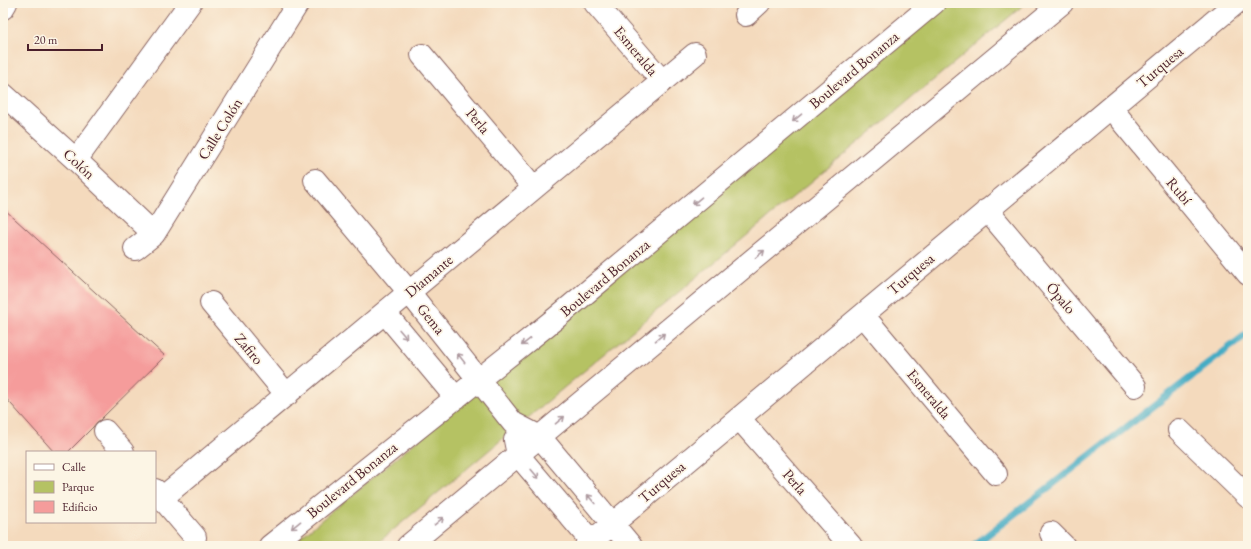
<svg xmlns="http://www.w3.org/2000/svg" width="1251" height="549" font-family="'EB Garamond',serif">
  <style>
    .green { fill: #b5c264; stroke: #807048 }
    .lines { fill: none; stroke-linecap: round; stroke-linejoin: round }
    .stream { stroke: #45acc4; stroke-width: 7 }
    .building { fill: #f59c9b }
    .minor-casing { stroke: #86605e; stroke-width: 24 }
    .minor { stroke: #fff; stroke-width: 22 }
    .oneway { stroke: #ae9aa0 }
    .labels { text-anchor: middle; stroke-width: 3.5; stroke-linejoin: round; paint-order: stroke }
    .street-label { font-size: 15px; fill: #4a1f2b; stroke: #fcf5e5 }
  </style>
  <rect width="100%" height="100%" fill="#fcf5e5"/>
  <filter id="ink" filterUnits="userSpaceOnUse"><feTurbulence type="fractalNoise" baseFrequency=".025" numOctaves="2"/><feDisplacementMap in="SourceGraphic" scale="8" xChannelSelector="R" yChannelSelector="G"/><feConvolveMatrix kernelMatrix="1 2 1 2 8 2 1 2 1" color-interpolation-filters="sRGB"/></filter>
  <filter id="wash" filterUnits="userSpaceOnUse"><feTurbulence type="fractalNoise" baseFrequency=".012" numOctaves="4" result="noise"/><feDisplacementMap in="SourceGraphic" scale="16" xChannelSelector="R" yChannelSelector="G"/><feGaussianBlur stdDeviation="0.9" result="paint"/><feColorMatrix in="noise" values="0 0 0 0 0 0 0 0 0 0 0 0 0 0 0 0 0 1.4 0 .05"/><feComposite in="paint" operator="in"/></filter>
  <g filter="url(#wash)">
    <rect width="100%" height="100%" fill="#f4dabd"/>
    <path class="green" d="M 945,3 L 1026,3 L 374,546 L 290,546 Z"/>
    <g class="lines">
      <path class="stream" d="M 973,546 L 1248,333"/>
    </g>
    <g id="blocks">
      <path class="building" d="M 3,208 L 165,356 L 100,420 L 97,422 L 93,427 L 68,452 L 54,452 L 3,395 Z"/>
    </g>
  </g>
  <g filter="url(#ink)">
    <use href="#blocks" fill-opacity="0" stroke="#86605e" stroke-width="1"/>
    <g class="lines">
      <g class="minor-casing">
        <path id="minor" d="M 595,3 L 662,81
          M 3,8 L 6,3
          M 746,15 L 759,3
          M 422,55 L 534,188
          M 3,94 L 76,160 L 154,234
          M 1111,108 L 1248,274
          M 76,160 L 190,3
          M 315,180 L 409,292 L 513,423 L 540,437 L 631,546
          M 987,210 L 1135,386
          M 135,249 L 154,234 L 298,3
          M 211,303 L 287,395
          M 385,313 L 456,398
          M 863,315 L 996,474
          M 739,418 L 851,546
          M 1179,430 L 1248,497
          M 105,431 L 123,452
          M 515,440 L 518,455 L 591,541
          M 155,490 L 195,537
          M 162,498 L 695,54
          M 1051,533 L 1064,546
          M 270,546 L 556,318 L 934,3
          M 408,546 L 1062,3
          M 586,546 L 1236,3"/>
      </g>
      <use href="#minor" class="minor"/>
    </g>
    <defs><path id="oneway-shaft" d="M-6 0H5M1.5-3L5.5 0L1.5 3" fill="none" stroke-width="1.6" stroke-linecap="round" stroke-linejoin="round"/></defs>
    <g class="oneway">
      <use href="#oneway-shaft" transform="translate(797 118) rotate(140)"/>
      <use href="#oneway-shaft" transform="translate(697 201) rotate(140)"/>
      <use href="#oneway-shaft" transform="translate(760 254) rotate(-40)"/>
      <use href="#oneway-shaft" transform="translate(403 334) rotate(50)"/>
      <use href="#oneway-shaft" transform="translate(660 337) rotate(-40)"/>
      <use href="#oneway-shaft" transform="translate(526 342) rotate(142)"/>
      <use href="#oneway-shaft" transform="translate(461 358) rotate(-128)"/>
      <use href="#oneway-shaft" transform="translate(560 420) rotate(-40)"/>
      <use href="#oneway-shaft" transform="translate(535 474) rotate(50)"/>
      <use href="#oneway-shaft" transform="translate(591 499) rotate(-130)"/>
      <use href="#oneway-shaft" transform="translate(439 521) rotate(-40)"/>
      <use href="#oneway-shaft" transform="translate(296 525) rotate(141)"/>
    </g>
  </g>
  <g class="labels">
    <g class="street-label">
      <text transform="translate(636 51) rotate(50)" y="5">Esmeralda</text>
      <text transform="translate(1160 67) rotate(-40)" y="5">Turquesa</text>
      <text transform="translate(854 70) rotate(-40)" y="5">Boulevard Bonanza</text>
      <text transform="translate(478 121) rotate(50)" y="5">Perla</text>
      <text transform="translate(220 129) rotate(-58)" y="5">Calle Colón</text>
      <text transform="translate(79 164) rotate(43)" y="5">Colón</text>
      <text transform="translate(1179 191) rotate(50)" y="5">Rubí</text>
      <text transform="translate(911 274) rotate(-40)" y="5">Turquesa</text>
      <text transform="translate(429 276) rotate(-40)" y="5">Diamante</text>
      <text transform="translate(605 278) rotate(-40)" y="5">Boulevard Bonanza</text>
      <text transform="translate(1061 298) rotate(50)" y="5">Ópalo</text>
      <text transform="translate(431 319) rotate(51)" y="5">Gema</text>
      <text transform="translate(249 349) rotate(50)" y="5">Zafiro</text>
      <text transform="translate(929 394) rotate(50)" y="5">Esmeralda</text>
      <text transform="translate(352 480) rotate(-39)" y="5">Boulevard Bonanza</text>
      <text transform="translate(662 482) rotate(-40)" y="5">Turquesa</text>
      <text transform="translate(795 482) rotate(49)" y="5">Perla</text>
    </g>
  </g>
  <rect width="1251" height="549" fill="none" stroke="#fcf5e5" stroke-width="16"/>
  <rect x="26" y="451" width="130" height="72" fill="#fcf5e5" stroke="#b59f9b"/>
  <rect x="34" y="464" width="20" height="6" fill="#ffffff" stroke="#b59f9b"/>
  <text x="62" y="471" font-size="12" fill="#4a1f2b">Calle</text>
  <rect x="34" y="481" width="20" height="12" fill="#b5c264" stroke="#b59f9b"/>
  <text x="62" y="491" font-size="12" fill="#4a1f2b">Parque</text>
  <rect x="34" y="501" width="20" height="12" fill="#f59c9b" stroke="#b59f9b"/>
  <text x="62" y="511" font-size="12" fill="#4a1f2b">Edificio</text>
  <path d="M28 44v6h74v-6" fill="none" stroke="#4a1f2b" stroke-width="2"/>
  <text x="34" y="44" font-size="12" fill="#4a1f2b" stroke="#fcf5e5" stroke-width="3" paint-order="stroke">20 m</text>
</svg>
